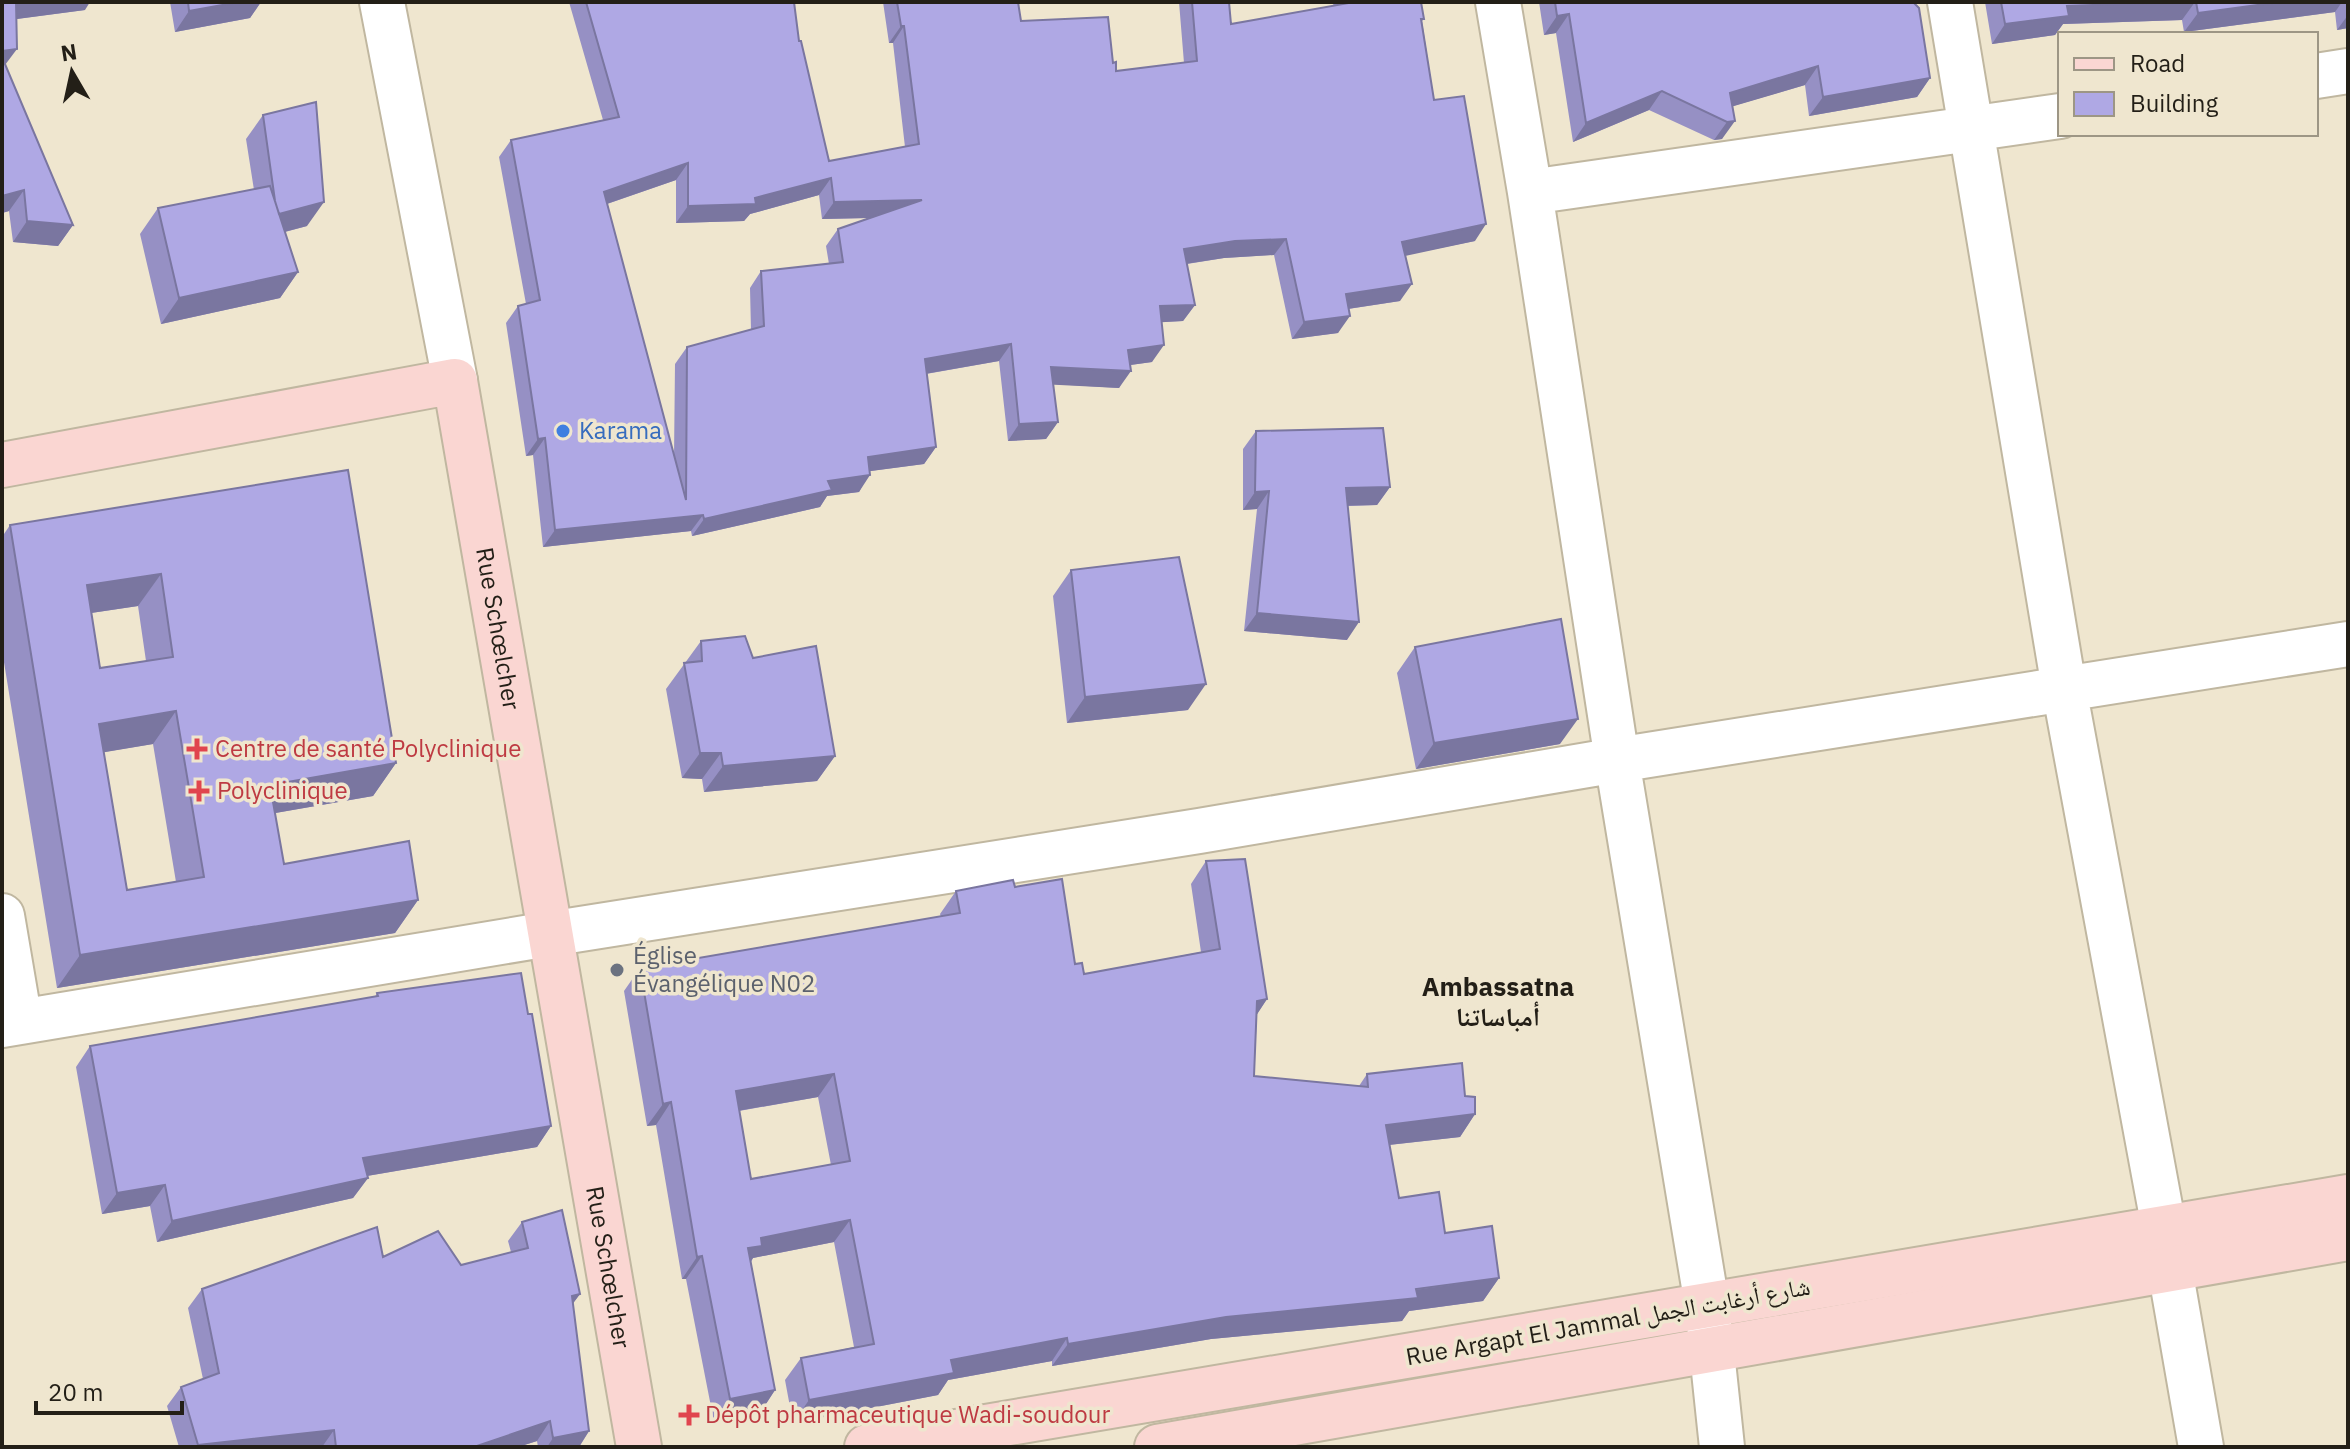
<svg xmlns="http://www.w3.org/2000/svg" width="2350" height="1449" font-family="'IBM Plex Sans','Noto Naskh Arabic',sans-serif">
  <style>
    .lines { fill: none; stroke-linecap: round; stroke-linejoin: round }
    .street-casing { stroke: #c0b7a0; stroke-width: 48 }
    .secondary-casing { stroke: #c0b7a0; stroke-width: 48 }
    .street { stroke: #fff; stroke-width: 44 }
    .secondary { stroke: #fad6d2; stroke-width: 44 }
    .wall { fill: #9690c4; fill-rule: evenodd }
    .shaded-wall { fill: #7a76a0 }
    .building { fill: #afa8e4; stroke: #7a76a0; stroke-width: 2; fill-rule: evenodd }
    .shop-dot { fill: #3f7fe0; stroke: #efe6cf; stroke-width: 3 }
    .health-dot { fill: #e0444e; stroke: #efe6cf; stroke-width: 3 }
    .worship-dot { fill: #6b7280; stroke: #efe6cf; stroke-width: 3 }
    .labels { text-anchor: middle; stroke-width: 7; stroke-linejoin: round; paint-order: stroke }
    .shop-label { font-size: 24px; fill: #366cbe; stroke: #efe6cf; text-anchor: start }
    .street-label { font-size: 24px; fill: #231f17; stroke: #efe6cf }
    .health-label { font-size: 24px; fill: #be3a42; stroke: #efe6cf; text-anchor: start }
    .worship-label { font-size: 24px; fill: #5b616d; stroke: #efe6cf; text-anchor: start }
    .neighbourhood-label { font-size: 26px; font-weight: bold; fill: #231f17; stroke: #efe6cf }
  </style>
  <rect width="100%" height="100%" fill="#efe6cf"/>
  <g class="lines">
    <g class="street-casing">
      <path id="street" d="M 382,2 L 455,381
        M 1498,2 L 1530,192 L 1617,760 L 1707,1305 L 1722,1447
        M 1950,2 L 2064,688 L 2164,1228
        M 2316,76 L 2348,71
        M 1530,192 L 2060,116
        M 2,916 L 20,1022
        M 2,1025 L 549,934 L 1199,831 L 1617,760 L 2348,644
        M 2170,1269 L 2201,1447"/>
    </g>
    <g class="secondary-casing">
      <g id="secondary">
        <path id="s1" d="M 2,465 L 455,381 L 639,1447"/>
        <path d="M 867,1447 L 2348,1197"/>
        <path d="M 1157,1447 L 2348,1238"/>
      </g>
    </g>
    <use href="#street" class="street"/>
    <use href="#secondary" class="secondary"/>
  </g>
  <path class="wall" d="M 2,2 L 85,10 L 16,19 L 5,65 L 73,225 L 58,246 L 13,242 L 9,211 L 2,213 Z
    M 170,2 L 261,2 L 250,18 L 175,32 Z
    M 569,2 L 794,2 L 799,41 L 829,161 L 905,147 L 893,43 L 889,43 L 883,2 L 1018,2 L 1021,21 L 1113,63 L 1116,71 L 1184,63 L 1179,2 L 1229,2 L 1231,24 L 1334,6 L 1332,2 L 1421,2 L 1424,19 L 1422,21 L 1434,100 L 1475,241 L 1405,255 L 1400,301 L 1348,309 L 1338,333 L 1292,339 L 1274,255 L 1224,258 L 1187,264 L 1195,305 L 1183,321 L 1161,322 L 1152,362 L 1130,365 L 1119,388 L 1053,384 L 1058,422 L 1046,439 L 1008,441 L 999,361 L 926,374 L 936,447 L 924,464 L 870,471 L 859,492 L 827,496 L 820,507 L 692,536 L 691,531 L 543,547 L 533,455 L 526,456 L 506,323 L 518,306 L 526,304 L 499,157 L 511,140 L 603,120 ZM 676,180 L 676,223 L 744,221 L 750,214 L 819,195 L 822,219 L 870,218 L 838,229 L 826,246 L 829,264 L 761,271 L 750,288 L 751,330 L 687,347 L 675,364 L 674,457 L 607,204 Z
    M 1539,2 L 1913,2 L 1930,78 L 1917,97 L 1809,116 L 1805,85 L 1733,106 L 1722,139 L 1714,140 L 1649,110 L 1573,142 L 1556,33 L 1544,35 Z
    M 1985,2 L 2348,2 L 2348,28 L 2337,30 L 2335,12 L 2184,32 L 2182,20 L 2063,24 L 2055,35 L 1992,44 Z
    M 263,115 L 307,226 L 285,232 L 298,272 L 280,298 L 161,324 L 140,234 L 158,208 L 254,190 L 246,139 Z
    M 1256,431 L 1390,487 L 1377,505 L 1348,506 L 1347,640 L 1244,631 L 1257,509 L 1243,510 L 1243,449 Z
    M 348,470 L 396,763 L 373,796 L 275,813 L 284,864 L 418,900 L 395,933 L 57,988 L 2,650 L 2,537 L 10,525 ZM 138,606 L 146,661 L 100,668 L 91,613 ZM 153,744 L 176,882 L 127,890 L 104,752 Z
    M 1071,570 L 1188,710 L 1067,723 L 1053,596 Z
    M 701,641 L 753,658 L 835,756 L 817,781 L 704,792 L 702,779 L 682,778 L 666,689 Z
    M 1415,647 L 1560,744 L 1416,769 L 1397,673 Z
    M 1206,861 L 1267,999 L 1257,1014 L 1254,1076 L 1359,1086 L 1367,1074 L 1465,1096 L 1475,1114 L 1460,1137 L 1389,1145 L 1399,1198 L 1499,1278 L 1483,1301 L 1409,1311 L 1402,1321 L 1211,1339 L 1052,1366 L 1052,1361 L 948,1380 L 938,1395 L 793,1423 L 785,1380 L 801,1358 L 854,1347 L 834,1242 L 753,1258 L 751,1262 L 775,1390 L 760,1413 L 714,1422 L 686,1279 L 682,1279 L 656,1125 L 647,1126 L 624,991 L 640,968 L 941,917 L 940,914 L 956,891 L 1015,887 L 1084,974 L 1201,952 L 1191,884 ZM 818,1097 L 831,1165 L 751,1179 L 739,1111 Z
    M 377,993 L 528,1014 L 551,1126 L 537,1147 L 367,1176 L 368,1178 L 353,1198 L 157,1242 L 150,1206 L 102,1214 L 76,1067 L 90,1046 L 375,997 Z
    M 522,1222 L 580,1294 L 573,1303 L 589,1431 L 579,1447 L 538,1447 L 537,1441 L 518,1447 L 179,1447 L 167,1406 L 181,1387 L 203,1379 L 188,1308 L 202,1289 L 383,1257 L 461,1265 L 511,1252 L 508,1241 Z"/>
  <path class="shaded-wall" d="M 15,2 L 90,2 L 85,10 L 2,21 Z
    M 239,2 L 261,2 L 250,18 L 175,32 L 189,11 Z
    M 2173,2 L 2195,2 L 2182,20 L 2063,24 L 2055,35 L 1992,44 L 2005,24 L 2067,6 Z
    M 2280,2 L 2342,2 L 2335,12 L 2184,32 L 2198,13 Z
    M 1569,14 L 1556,33 L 1544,35 L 1557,16 Z
    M 2348,15 L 2348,28 L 2337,30 Z
    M 901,26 L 904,26 L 893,43 L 889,43 Z
    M 17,49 L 2,69 L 2,51 Z
    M 1818,66 L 1805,85 L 1717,111 L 1730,93 Z
    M 1930,78 L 1917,97 L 1809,116 L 1823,97 Z
    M 1662,91 L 1649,110 L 1573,142 L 1586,123 Z
    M 1735,121 L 1722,139 L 1714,140 L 1727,122 Z
    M 688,163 L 676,180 L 592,209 L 604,192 Z
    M 831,178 L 819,195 L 750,214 L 744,221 L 676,223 L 688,206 L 755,198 Z
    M 24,190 L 9,211 L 2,213 L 2,196 Z
    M 922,200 L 910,217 L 822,219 L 834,202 Z
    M 324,202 L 307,226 L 261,238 L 277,215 Z
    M 27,221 L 73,225 L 58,246 L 13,242 Z
    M 1486,224 L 1475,241 L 1391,259 L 1402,242 Z
    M 1286,239 L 1274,255 L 1224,258 L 1172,266 L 1184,249 L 1235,241 Z
    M 298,272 L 280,298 L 161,324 L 179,298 Z
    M 1412,284 L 1400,301 L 1334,311 L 1346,294 Z
    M 1195,305 L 1183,321 L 1148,323 L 1160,306 Z
    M 1350,316 L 1338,333 L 1292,339 L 1304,322 Z
    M 1011,344 L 999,361 L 913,376 L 925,359 Z
    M 1164,345 L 1152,362 L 1116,367 L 1128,350 Z
    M 1051,367 L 1131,371 L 1119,388 L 1040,384 Z
    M 1058,422 L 1046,439 L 1008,441 L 1019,424 Z
    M 545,438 L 533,455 L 526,456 L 538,439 Z
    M 936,447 L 924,464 L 856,473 L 868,457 Z
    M 870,475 L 859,492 L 827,496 L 820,507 L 692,536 L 704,519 L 828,481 Z
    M 1390,487 L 1377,505 L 1334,506 L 1346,488 Z
    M 1269,491 L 1257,509 L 1243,510 L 1255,492 Z
    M 703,515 L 691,531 L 543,547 L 555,530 Z
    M 161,574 L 138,606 L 64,617 L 87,585 Z
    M 1257,613 L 1359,622 L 1347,640 L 1244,631 Z
    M 1206,684 L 1188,710 L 1067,723 L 1085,697 Z
    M 176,711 L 153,744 L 76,757 L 99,724 Z
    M 1578,719 L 1560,744 L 1416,769 L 1434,743 Z
    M 700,753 L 721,753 L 702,779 L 682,778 Z
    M 835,756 L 817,781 L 704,792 L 723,766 Z
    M 396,763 L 373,796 L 247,818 L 270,785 Z
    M 418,900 L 395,933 L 57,988 L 80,955 Z
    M 1267,999 L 1252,1022 L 1257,1001 Z
    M 834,1074 L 818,1097 L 720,1114 L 736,1091 Z
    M 671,1102 L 656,1125 L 647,1126 L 663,1104 Z
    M 1475,1114 L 1460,1137 L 1370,1147 L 1386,1125 Z
    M 551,1126 L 537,1147 L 349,1179 L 363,1158 Z
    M 368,1178 L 353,1198 L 157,1242 L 172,1221 Z
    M 165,1185 L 150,1206 L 102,1214 L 117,1193 Z
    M 850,1220 L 834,1242 L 753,1258 L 746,1268 L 748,1248 L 761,1238 Z
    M 702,1256 L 686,1279 L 682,1279 L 697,1257 Z
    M 1499,1278 L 1483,1301 L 1409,1311 L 1402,1321 L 1211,1339 L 1052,1366 L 1068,1344 L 1226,1317 Z
    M 580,1294 L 566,1313 L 572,1296 Z
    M 1067,1338 L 1052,1361 L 948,1380 L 938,1395 L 793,1423 L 809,1400 L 951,1360 Z
    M 775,1390 L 760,1413 L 714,1422 L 730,1399 Z
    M 550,1421 L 537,1441 L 518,1447 L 474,1447 Z
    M 334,1430 L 322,1447 L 197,1447 L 198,1445 Z
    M 589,1431 L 579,1447 L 547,1447 L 553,1438 Z"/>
  <path class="building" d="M 2,2 L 16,2 L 17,49 L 2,51 Z
    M 188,2 L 239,2 L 189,11 Z
    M 586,2 L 794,2 L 799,41 L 801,41 L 829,161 L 919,144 L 904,26 L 901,26 L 897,2 L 1018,2 L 1021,21 L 1108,17 L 1113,63 L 1116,62 L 1116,71 L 1197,61 L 1192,2 L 1229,2 L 1231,24 L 1349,3 L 1349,2 L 1421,2 L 1424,19 L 1421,19 L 1434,100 L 1464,96 L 1486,224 L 1402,242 L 1412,284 L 1346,294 L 1350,316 L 1304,322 L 1286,239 L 1235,241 L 1184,249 L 1195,305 L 1160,306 L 1164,345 L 1128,350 L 1131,371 L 1051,367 L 1058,422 L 1019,424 L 1011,344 L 925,359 L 936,447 L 868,457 L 870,475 L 828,481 L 832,490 L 704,519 L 703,515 L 555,530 L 545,438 L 538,439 L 518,306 L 540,300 L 511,140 L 619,117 ZM 688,163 L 688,206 L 756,204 L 755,198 L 831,178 L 834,202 L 922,200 L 838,229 L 843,262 L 761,271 L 764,326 L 687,347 L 686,500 L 604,192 Z
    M 1555,2 L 1913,2 L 1919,8 L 1930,78 L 1823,97 L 1818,66 L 1730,93 L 1735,121 L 1727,122 L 1662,91 L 1586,123 L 1569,14 L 1557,16 Z
    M 2001,2 L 2173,2 L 2067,6 L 2069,16 L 2005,24 Z
    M 2196,2 L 2280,2 L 2198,13 Z
    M 2,57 L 73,225 L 27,221 L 24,190 L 2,196 Z
    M 316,102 L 324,202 L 279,214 L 275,201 L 263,115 Z
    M 270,186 L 298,272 L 179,298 L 158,208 Z
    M 1383,428 L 1390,487 L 1346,488 L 1359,622 L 1257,613 L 1269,491 L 1255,492 L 1256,431 Z
    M 348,470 L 396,763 L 270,785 L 284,864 L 409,841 L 418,900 L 80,955 L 10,525 ZM 161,574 L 173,657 L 100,668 L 87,585 ZM 176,711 L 204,877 L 127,890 L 99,724 Z
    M 1179,557 L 1206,684 L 1085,697 L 1071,570 Z
    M 1561,619 L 1578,719 L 1434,743 L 1415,647 Z
    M 745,636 L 753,658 L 816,646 L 835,756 L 723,766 L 721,753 L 700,753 L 684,663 L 702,661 L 701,641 Z
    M 1245,859 L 1267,999 L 1257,1001 L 1254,1076 L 1368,1087 L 1367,1074 L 1462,1063 L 1465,1096 L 1475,1097 L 1475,1114 L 1386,1125 L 1399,1198 L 1439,1192 L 1445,1233 L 1492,1226 L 1499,1278 L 1416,1289 L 1418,1298 L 1226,1317 L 1068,1344 L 1067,1338 L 951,1360 L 954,1373 L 809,1400 L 801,1358 L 874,1344 L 850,1220 L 761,1238 L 762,1246 L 748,1248 L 775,1390 L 730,1399 L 702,1256 L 697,1257 L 671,1102 L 663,1104 L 640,968 L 960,913 L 956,891 L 1013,880 L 1015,887 L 1062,879 L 1075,964 L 1082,963 L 1084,974 L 1220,949 L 1206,861 ZM 834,1074 L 850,1161 L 751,1179 L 736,1091 Z
    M 521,973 L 528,1014 L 532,1014 L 551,1126 L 363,1158 L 368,1178 L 172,1221 L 165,1185 L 117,1193 L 90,1046 L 378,996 L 377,993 Z
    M 562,1210 L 580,1294 L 572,1296 L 589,1431 L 553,1438 L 550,1421 L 474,1447 L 336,1447 L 334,1430 L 198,1445 L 181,1387 L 219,1373 L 202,1289 L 377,1227 L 383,1257 L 438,1231 L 461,1265 L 528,1248 L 522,1222 Z"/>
  <circle class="shop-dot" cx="563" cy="431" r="8"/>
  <g class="health-dot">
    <path d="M193 737h8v8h8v8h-8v8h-8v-8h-8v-8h8z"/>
    <path d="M195 779h8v8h8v8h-8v8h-8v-8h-8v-8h8z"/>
    <path d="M685 1403h8v8h8v8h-8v8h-8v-8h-8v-8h8z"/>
  </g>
  <circle class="worship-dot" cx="617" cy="970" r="8"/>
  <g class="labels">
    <g class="shop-label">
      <text x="579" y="439">Karama</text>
    </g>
    <g class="street-label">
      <text dy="8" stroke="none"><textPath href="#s1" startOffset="712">Rue Schœlcher</textPath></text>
      <text dy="8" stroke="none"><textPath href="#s1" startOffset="1360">Rue Schœlcher</textPath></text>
      <text transform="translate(1608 1322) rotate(-10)" y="8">Rue Argapt El Jammal شارع أرغابت الجمل</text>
    </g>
    <g class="health-label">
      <text x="215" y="757">Centre de santé Polyclinique</text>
      <text x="217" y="799">Polyclinique</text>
      <text x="705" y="1423">Dépôt pharmaceutique Wadi-soudour</text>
    </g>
    <g class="worship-label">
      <text x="633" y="964">Église<tspan x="633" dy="28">Évangélique N02</tspan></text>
    </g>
    <g class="neighbourhood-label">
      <text x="1498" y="996">Ambassatna<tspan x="1498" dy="30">أمباساتنا</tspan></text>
    </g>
  </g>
  <rect width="2350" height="1449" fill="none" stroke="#231f17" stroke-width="8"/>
  <rect x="2058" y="32" width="260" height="104" fill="#efe6cf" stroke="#9d9685" stroke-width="2"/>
  <rect x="2074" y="58" width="40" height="12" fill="#fad6d2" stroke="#9d9685" stroke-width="2"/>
  <text x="2130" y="72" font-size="24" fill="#231f17">Road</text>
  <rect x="2074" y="92" width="40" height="24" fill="#afa8e4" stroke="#9d9685" stroke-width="2"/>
  <text x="2130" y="112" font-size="24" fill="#231f17">Building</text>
  <g transform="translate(72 72) rotate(351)" stroke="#efe6cf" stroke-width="6" paint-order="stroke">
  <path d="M0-6L14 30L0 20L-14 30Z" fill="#231f17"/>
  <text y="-12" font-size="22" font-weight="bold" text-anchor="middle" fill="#231f17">N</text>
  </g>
  <path d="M36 1401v12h146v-12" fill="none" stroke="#231f17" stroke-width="4"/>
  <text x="48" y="1401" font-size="24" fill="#231f17" stroke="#efe6cf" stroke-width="6" paint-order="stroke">20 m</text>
</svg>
